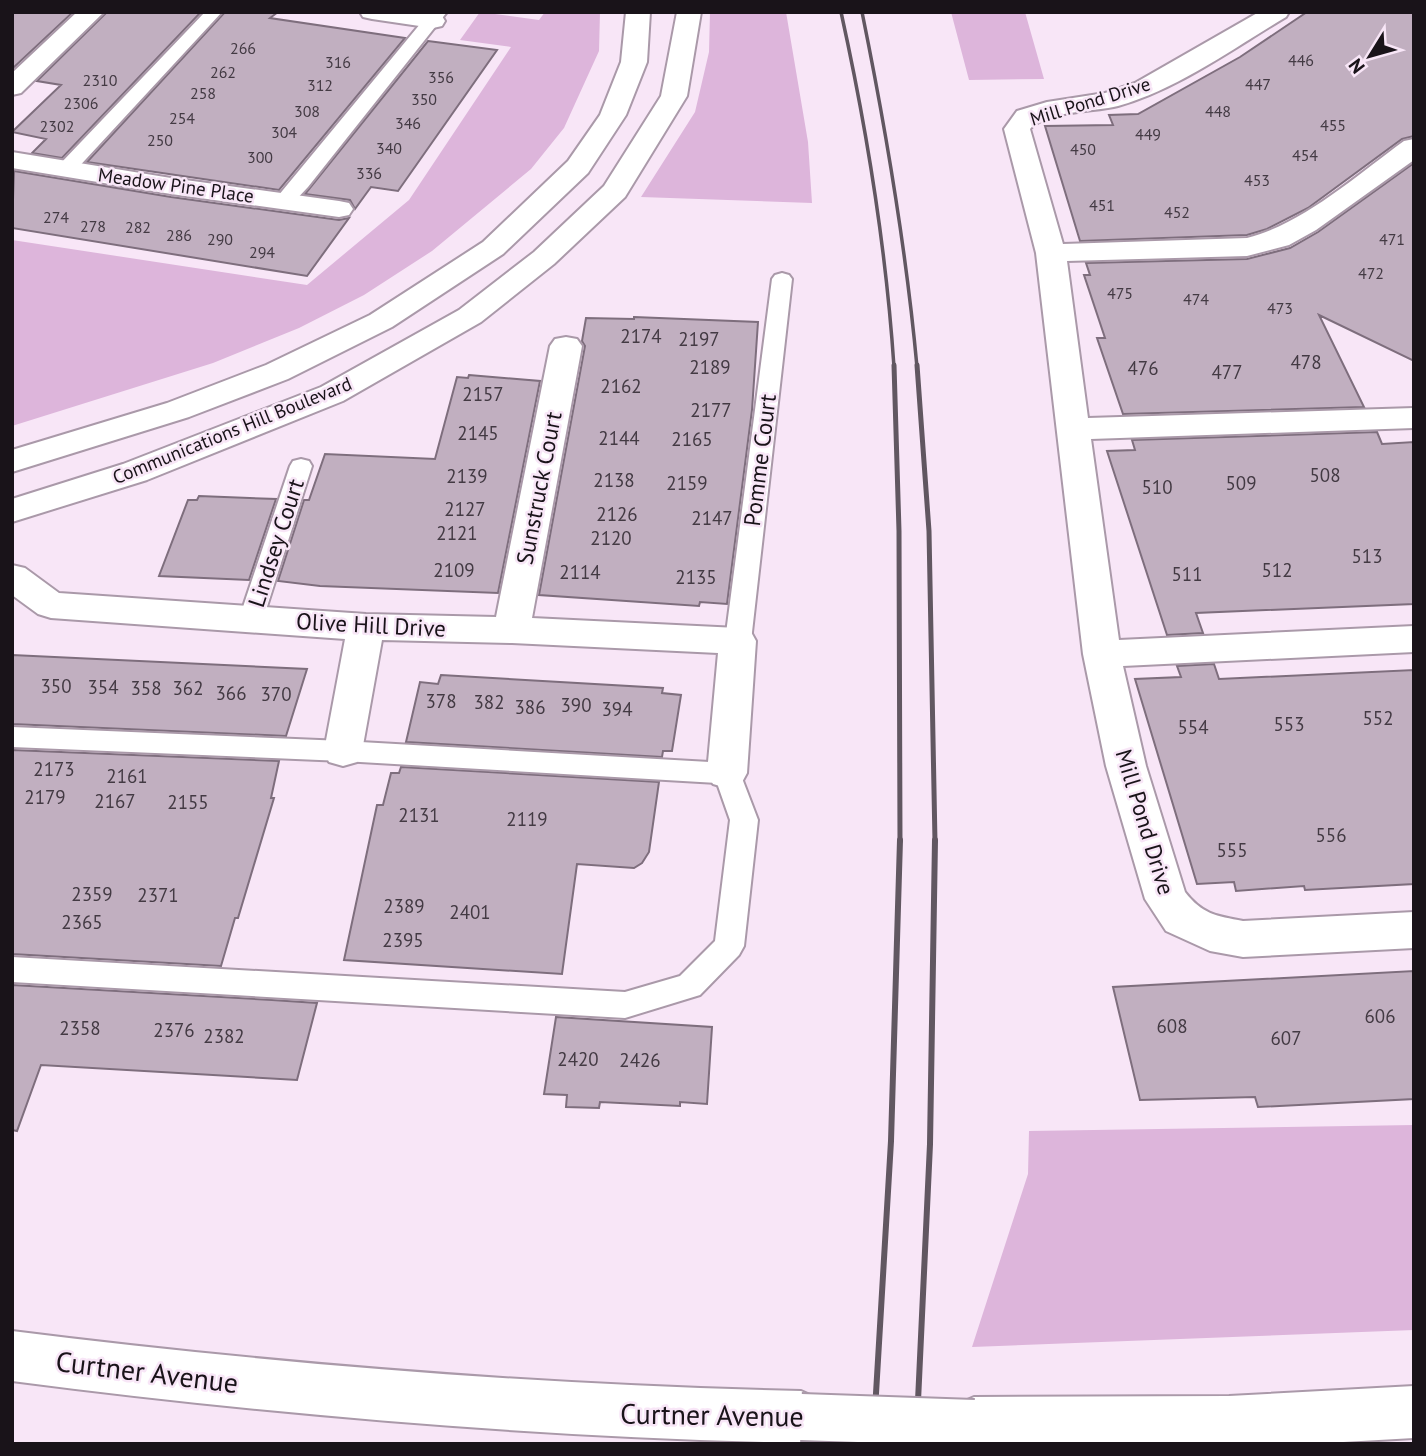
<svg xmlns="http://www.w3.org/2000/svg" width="1426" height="1456" font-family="'PT Sans',sans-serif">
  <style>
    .green { fill: #ddb5db }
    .building { fill: #c1afc0; stroke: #7e6e7d; stroke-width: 2 }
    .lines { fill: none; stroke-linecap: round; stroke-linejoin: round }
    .lane-casing { stroke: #aa99a9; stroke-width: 4 }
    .street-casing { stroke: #aa99a9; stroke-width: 4 }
    .secondary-casing { stroke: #aa99a9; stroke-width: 4 }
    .primary-casing { stroke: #aa99a9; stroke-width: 4 }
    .lane { fill: #fff; fill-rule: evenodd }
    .street { fill: #fff; fill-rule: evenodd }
    .secondary { fill: #fff; fill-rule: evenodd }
    .primary { fill: #fff; fill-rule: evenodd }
    .rail-far2 { stroke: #615761; stroke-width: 3.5 }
    .rail-far1 { stroke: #615761; stroke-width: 5 }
    .rail { stroke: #615761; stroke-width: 6 }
    .primary-bridge-casing { stroke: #aa99a9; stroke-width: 50; stroke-linecap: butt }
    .primary-bridge { stroke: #fff; stroke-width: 46 }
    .labels { text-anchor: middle; stroke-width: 5; stroke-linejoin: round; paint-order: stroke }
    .far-number-label { font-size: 16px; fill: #433a43 }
    .far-street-label { font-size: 19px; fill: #191319; stroke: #f8e6f7 }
    .number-label { font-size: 19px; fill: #433a43 }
    .street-label { font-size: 23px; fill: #191319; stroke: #f8e6f7 }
    .near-street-label { font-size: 28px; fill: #191319; stroke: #f8e6f7 }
  </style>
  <rect width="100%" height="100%" fill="#f8e6f7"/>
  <path class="green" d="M 480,12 L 539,20 L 545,12 L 600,12 L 599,51 L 564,128 L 531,169 L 432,251 L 364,295 L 299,328 L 213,363 L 12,426 L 12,240 L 307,285 L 409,200 L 511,47 L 460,40 Z
    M 710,12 L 786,12 L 808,142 L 812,203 L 641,197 L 695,112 L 709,52 Z
    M 951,12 L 1025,12 L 1044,79 L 969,80 Z
    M 1414,1125 L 1414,1330 L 972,1347 L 1028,1174 L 1029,1131 Z"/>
  <path class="building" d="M 12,12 L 73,12 L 12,69 Z
    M 107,12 L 201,12 L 62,158 L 32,153 L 46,139 L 12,132 L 61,85 L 37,81 Z
    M 225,12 L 278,12 L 270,18 L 405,38 L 279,190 L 87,162 Z
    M 1307,12 L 1414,12 L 1414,136 L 1402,139 L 1308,208 L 1267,229 L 1247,235 L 1080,241 L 1045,126 L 1113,125 L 1109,115 L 1138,114 L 1240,57 Z
    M 428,41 L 497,50 L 398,191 L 371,187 L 355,209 L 350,200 L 305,194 Z
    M 1414,163 L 1414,361 L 1319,315 L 1364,407 L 1123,414 L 1097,338 L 1105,338 L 1084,275 L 1090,275 L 1086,263 L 1247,259 L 1290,248 L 1318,232 Z
    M 14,171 L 171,197 L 339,220 L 349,218 L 307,276 L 12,228 Z
    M 634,317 L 758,322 L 752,410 L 727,604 L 700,602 L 699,606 L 539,595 L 585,346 L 582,341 L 586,318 L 634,319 Z
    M 469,375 L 540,381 L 498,593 L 320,586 L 278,581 L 304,500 L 309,500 L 325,454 L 435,459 L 457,377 L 468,378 Z
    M 1377,432 L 1382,444 L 1414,442 L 1414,604 L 1196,613 L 1203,633 L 1167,635 L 1107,451 L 1135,450 L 1132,440 Z
    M 199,496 L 276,499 L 249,580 L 159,576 L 188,500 L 197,500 Z
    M 12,655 L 307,669 L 286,736 L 12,724 Z
    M 1214,664 L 1219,679 L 1414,670 L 1414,884 L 1305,890 L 1304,886 L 1236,891 L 1234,882 L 1197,884 L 1135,679 L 1181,677 L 1177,666 Z
    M 441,675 L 663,688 L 662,693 L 681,695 L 672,751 L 663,751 L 662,757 L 406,742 L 420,682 L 438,684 Z
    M 12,750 L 279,761 L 271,798 L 274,798 L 238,918 L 235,918 L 221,966 L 12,954 Z
    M 401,767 L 659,782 L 649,852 L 642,863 L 634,868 L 577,864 L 562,974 L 344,960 L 377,805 L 383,805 L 391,773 L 399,773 Z
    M 1414,971 L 1414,1099 L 1258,1107 L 1255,1097 L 1140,1100 L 1113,987 Z
    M 12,985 L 272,1000 L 317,1003 L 297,1080 L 41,1065 L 17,1131 L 12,1130 Z
    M 556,1017 L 712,1027 L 707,1104 L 680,1102 L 680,1106 L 600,1102 L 599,1108 L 566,1107 L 567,1095 L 544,1094 Z"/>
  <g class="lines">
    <g class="lane-casing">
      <path id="lane" d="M 205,12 L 222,12 L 74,172 L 60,172 L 58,168 L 60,164 Z
        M 430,12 L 447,12 L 308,187 L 292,204 L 278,204 L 275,200 L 278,196 Z
        M 782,273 L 789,275 L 792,279 L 751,641 L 747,647 L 738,650 L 729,647 L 725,641 L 772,279 L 775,275 Z
        M 301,459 L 309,461 L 312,466 L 263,619 L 260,625 L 251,628 L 242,625 L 239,619 L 290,466 L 293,461 Z
        M 12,727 L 343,741 L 727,763 L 736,766 L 740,773 L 758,820 L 744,946 L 739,955 L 700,995 L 625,1018 L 12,982 L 12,957 L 625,992 L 680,976 L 715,941 L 730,820 L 717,783 L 343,761 L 12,747 Z"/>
    </g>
    <g class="street-casing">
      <path id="street" d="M 77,12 L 104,12 L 21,93 L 12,95 L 12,73 Z
        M 360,12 L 424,12 L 442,16 L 445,21 L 442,26 L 433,28 L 372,19 L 363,17 Z
        M 1259,12 L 1289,12 L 1286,17 C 1232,49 1178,89 1118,106 C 1095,112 1044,111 1030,129 L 1063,244 L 1247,238 C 1303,224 1357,175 1404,141 L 1414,139 L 1414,160 L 1316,230 L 1289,245 L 1247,256 L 1067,261 L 1088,418 L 1414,408 L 1414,428 L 1091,439 L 1119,640 L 1414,626 L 1414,652 L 1123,666 L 1146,766 L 1185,892 C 1202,914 1216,916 1243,921 L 1414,912 L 1414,948 L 1243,957 L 1210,951 L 1166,931 L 1145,899 L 1106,766 L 1083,654 L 1036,253 L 1004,129 L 1017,111 L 1047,102 L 1105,93 L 1135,83 Z
        M 12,152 L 171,178 L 339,201 L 349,203 L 353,209 L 349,215 L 339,217 L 171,194 L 12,168 Z
        M 566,337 L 577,339 L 582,346 L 532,618 L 738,628 L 751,632 L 756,641 L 747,773 L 741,784 L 727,788 L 713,784 L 707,773 L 718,653 L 512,643 L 382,640 L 362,751 L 357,762 L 343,766 L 329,762 L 324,751 L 345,639 L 51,618 L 38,614 L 12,595 L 12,565 L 25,568 L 59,593 L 366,614 L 496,617 L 550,346 L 555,339 Z"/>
    </g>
    <g class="secondary-casing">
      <path id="secondary" d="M 626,12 L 650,12 L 647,62 L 626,115 L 588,173 L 503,254 L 392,327 L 288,379 L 189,417 L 12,472 L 12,450 L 167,403 L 266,365 L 370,315 L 483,242 L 568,161 L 600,115 L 621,62 Z
        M 677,12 L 701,12 L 687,96 L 625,197 L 554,264 L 481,322 L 343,401 L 147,480 L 12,522 L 12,499 L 123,464 L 321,387 L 459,310 L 534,252 L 604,186 L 661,96 Z"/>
    </g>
    <g class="primary-casing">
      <path id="primary" d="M 12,1331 C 275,1364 537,1385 801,1391 L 819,1399 L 827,1417 L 819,1435 L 801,1443 C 537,1437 274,1415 12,1381 Z
        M 1414,1386 L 1414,1438 L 1308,1444 L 961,1444 L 956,1441 L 948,1423 L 956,1405 L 974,1397 L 1229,1396 Z"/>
    </g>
    <use href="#lane" class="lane"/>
    <use href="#street" class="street"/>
    <use href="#secondary" class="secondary"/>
    <use href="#primary" class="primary"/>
    <path class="rail-far2" d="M 841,12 C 867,130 886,247 894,367
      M 862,12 C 886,130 906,247 917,367"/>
    <path class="rail-far1" d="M 894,365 L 899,531 L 900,842
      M 917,365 L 929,531 L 935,842"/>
    <path class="rail" d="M 873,1444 L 891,1141 L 900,840
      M 916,1444 L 930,1144 L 935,840"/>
    <g class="primary-bridge-casing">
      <path id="primary-bridge" d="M 801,1417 L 974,1423"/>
    </g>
    <use href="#primary-bridge" class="primary-bridge"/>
  </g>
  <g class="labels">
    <g class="far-number-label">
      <text x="243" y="54">266</text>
      <text x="1301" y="66">446</text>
      <text x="338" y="68">316</text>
      <text x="223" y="78">262</text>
      <text x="441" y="83">356</text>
      <text x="100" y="86">2310</text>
      <text x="1258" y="90">447</text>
      <text x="320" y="91">312</text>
      <text x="203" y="99">258</text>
      <text x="424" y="105">350</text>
      <text x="81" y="109">2306</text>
      <text x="307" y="117">308</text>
      <text x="1218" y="117">448</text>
      <text x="182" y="124">254</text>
      <text x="408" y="129">346</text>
      <text x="1333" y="131">455</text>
      <text x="57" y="132">2302</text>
      <text x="284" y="138">304</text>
      <text x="1148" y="140">449</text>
      <text x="160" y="146">250</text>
      <text x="389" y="154">340</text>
      <text x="1083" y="155">450</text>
      <text x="1305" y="161">454</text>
      <text x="260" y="163">300</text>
      <text x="369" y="179">336</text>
      <text x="1257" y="186">453</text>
      <text x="1102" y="211">451</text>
      <text x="1177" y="218">452</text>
      <text x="56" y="223">274</text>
      <text x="93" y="232">278</text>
      <text x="138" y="233">282</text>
      <text x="179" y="241">286</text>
      <text x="220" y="245">290</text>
      <text x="1392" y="245">471</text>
      <text x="262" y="258">294</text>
      <text x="1371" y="279">472</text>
      <text x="1120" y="299">475</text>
      <text x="1196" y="305">474</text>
      <text x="1280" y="314">473</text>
    </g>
    <g class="far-street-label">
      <text transform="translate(1090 101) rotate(-17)" y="7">Mill Pond Drive</text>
      <text transform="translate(176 185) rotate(8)" y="7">Meadow Pine Place</text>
      <text transform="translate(232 430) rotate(-22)" y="7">Communications Hill Boulevard</text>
    </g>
    <g class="number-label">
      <text x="641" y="343">2174</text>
      <text x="699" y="346">2197</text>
      <text x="1306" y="369">478</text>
      <text x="710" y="374">2189</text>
      <text x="1143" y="375">476</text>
      <text x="1227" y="379">477</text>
      <text x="621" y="393">2162</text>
      <text x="483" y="401">2157</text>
      <text x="711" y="417">2177</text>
      <text x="478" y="440">2145</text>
      <text x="619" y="445">2144</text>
      <text x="692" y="446">2165</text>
      <text x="1325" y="482">508</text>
      <text x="467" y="483">2139</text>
      <text x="614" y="487">2138</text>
      <text x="687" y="490">2159</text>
      <text x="1241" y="490">509</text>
      <text x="1157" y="494">510</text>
      <text x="465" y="516">2127</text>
      <text x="617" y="521">2126</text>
      <text x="712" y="525">2147</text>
      <text x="457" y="540">2121</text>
      <text x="611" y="545">2120</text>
      <text x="1367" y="563">513</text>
      <text x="454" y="577">2109</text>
      <text x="1277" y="577">512</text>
      <text x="580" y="579">2114</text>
      <text x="1187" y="581">511</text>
      <text x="696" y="584">2135</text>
      <text x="56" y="693">350</text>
      <text x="103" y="694">354</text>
      <text x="146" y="695">358</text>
      <text x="188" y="695">362</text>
      <text x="231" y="700">366</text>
      <text x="276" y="701">370</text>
      <text x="441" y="708">378</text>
      <text x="489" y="709">382</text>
      <text x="576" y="712">390</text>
      <text x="530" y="714">386</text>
      <text x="617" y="716">394</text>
      <text x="1378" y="725">552</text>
      <text x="1289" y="731">553</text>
      <text x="1193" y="734">554</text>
      <text x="54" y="776">2173</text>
      <text x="127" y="783">2161</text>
      <text x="45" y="804">2179</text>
      <text x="115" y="808">2167</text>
      <text x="188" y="809">2155</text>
      <text x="419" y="822">2131</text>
      <text x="527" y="826">2119</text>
      <text x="1331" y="842">556</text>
      <text x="1232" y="857">555</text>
      <text x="92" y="901">2359</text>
      <text x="158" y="902">2371</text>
      <text x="404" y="913">2389</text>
      <text x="470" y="919">2401</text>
      <text x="82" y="929">2365</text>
      <text x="403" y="947">2395</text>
      <text x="1380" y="1023">606</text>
      <text x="1172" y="1033">608</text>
      <text x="80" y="1035">2358</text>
      <text x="174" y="1037">2376</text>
      <text x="224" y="1043">2382</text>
      <text x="1286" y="1045">607</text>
      <text x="578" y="1066">2420</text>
      <text x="640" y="1067">2426</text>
    </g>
    <g class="street-label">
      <text transform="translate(760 460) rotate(-83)" y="8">Pomme Court</text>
      <text transform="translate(539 488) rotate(-79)" y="8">Sunstruck Court</text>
      <text transform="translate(276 543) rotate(-72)" y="8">Lindsey Court</text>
      <text transform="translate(371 625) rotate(3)" y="8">Olive Hill Drive</text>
      <text transform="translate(1145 822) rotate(73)" y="8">Mill Pond Drive</text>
    </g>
    <g class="near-street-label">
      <text transform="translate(147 1372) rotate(7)" y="10">Curtner Avenue</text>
      <text transform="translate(712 1415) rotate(1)" y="10">Curtner Avenue</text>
    </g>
  </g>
  <rect width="1426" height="1456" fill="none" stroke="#191319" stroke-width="28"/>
  <g transform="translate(1370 56) rotate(233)" stroke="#f8e6f7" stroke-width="5" paint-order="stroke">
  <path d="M0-5L12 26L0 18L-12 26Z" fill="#191319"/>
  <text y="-10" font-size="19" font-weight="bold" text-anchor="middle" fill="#191319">N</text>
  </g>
</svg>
